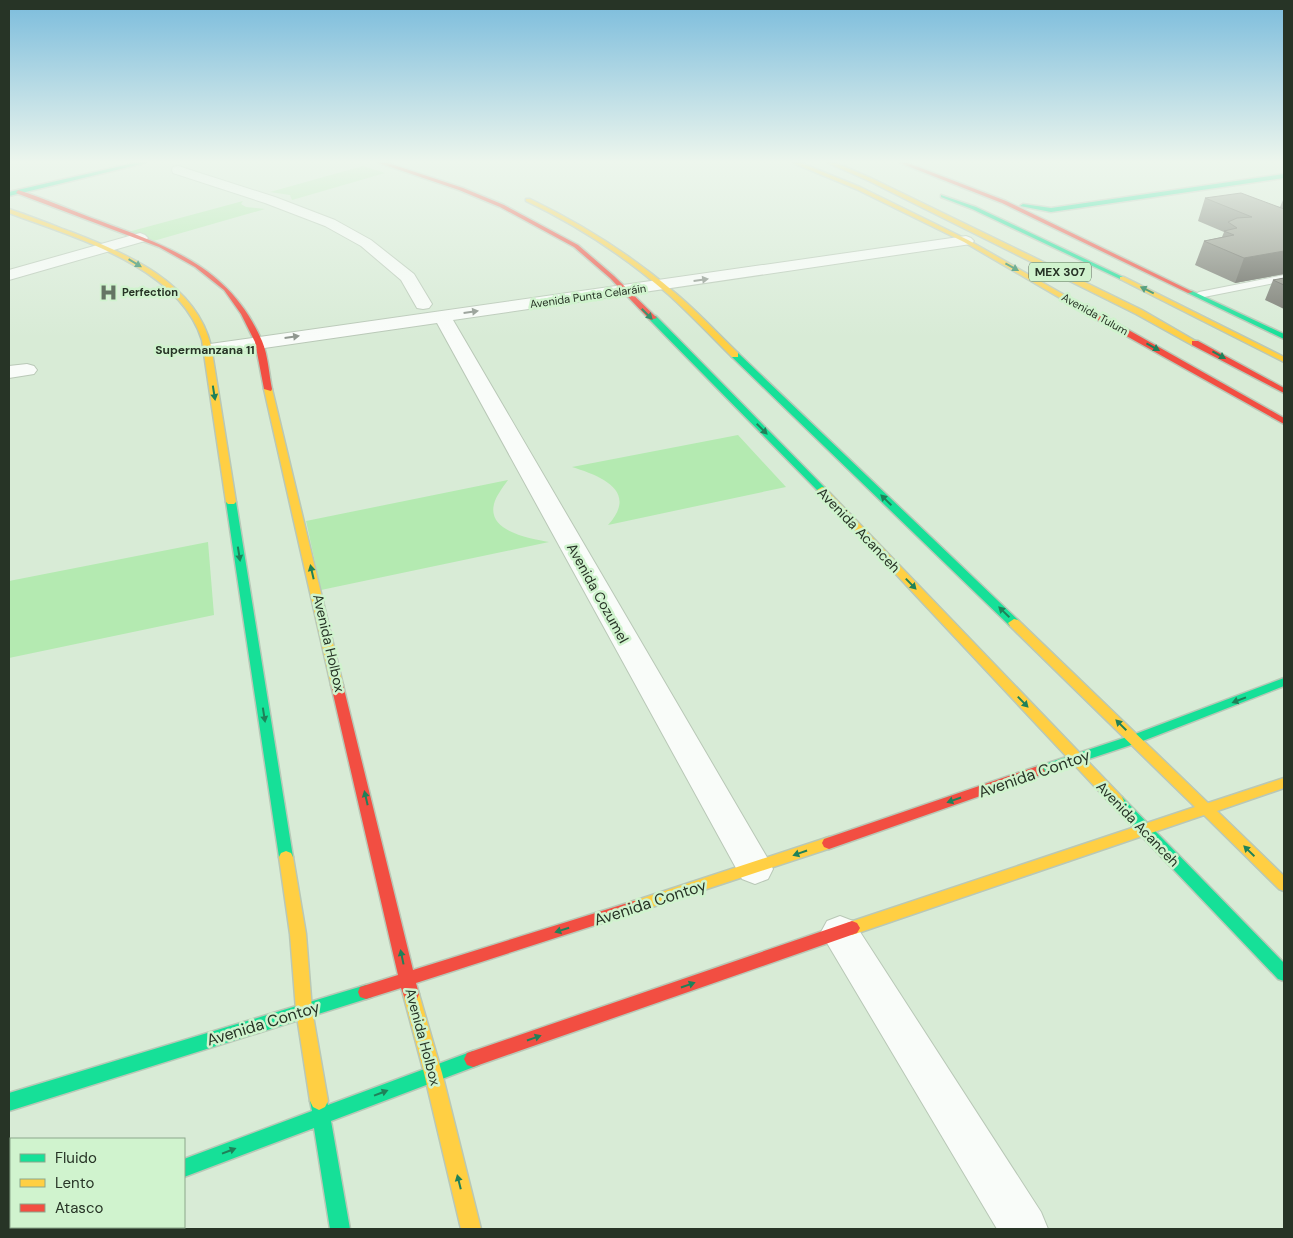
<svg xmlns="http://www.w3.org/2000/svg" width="1293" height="1238" font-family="'DM Sans',sans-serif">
	<rect width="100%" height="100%" fill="#d8ebd6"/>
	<path fill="#b4eab1" d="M363,166L385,173L292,200L290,195L270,192Z
		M243,201L241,204L246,207L265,209L150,242L128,232Z
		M738,435L786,487L608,525C639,491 601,476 572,467Z
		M508,480C503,487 496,496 494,504C487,532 530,538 549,542L321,590L306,521Z
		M208,542L214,615L9,658V581Z"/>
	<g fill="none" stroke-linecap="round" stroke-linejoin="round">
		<defs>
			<path id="lane" d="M1284,275V281L1199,298L1194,295L1199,292Z"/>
			<path id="street" d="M178,166L275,197L335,220L371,240L414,274L432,304L429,308L423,309L417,308L401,280L361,246L325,226L265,203L173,173L172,170L173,167Z
				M140,233L145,235L148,238L145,241L9,280V270Z
				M966,236L971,238L974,241L971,244L453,320L768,859L773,869L768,879L755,884L742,879L437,323L210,356L203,354L201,350L203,346L210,344Z
				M27,364L34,366L37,370L34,374L9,378V366Z
				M840,916L853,921L1041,1212L1048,1229H997L827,943L821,932L827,921Z"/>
			<path id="fast" d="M134,163H145L9,196V192Z
				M1284,174V178L1051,212L1020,206L1023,204L1051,208Z
				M941,195L976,207L1125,278L1120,279L972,209L941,197Z
				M1188,291H1192L1284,334V339L1188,293Z
				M650,316H656L825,488V492H819L650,320Z
				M732,353H738L1018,620L1020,623L1018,626H1010L732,357Z
				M231,499L236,502L293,857L291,861L286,863L281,861L279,857L226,502Z
				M1284,678V686L1140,742L1038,776L1033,774L1031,771L1033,768L1130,736Z
				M1117,796L1122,797L1284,963V981L1278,979L1112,805L1110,801L1112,797Z
				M366,985L372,987L374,992L372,997L366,999L9,1111V1093Z
				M473,1051L479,1053L482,1059L479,1065L331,1121L350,1229H330L314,1128L184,1177V1159L312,1111L310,1101L313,1095L319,1092L325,1095L328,1105Z"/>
			<path id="slow" d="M793,163H801L860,187L968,240L1103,317L1096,319L964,242L856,189Z
				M828,163H836L873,179L1142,310L1199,343L1192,345L1136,314L869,181Z
				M526,199H530C582,224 631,255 674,292C697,311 717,333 738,353V357H732C711,336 691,315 669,295C626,257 578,226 526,201Z
				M9,209C30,216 50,224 71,232C126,253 196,283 211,346L236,502L234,504H228L226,502L202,340C179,266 73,237 9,213Z
				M1120,277H1124L1284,357V362L1120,279Z
				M265,387L272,389L343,685L341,688H333L331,685L264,389Z
				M822,487L825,488L1122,797L1124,801L1122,805L1117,806L1112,805L819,492L817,490Z
				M1014,619L1018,620L1208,803L1284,778V788L1217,811L1284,876V891L1279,889L1204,815L852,935L847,933L844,928L847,923L1195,807L1010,626L1008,623Z
				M829,837L834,839L836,843L834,847L634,913L629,911L626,907L629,903L634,901Z
				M286,851L291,853L293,857L306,934L312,1010L328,1101L325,1107L319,1110L313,1107L310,1101L296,1010L290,934L279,857L281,853Z
				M411,987L417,989L419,994L442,1073L481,1229H461L424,1073L403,994L405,989Z
				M12,1227H37L36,1229H11Z"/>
			<path id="jam" d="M379,163H388L463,188L504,205L578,245L614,276L657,318L650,320L610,278L574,247L500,207L459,190Z
				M900,163H908L1006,201L1193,292L1188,293L1002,203Z
				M18,190C46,199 73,211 100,221C169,247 230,267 262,341C268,355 269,374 272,389L271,391L264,389L255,342L241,314L224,290L195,267L159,247L16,193Z
				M1096,315H1102L1284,418V424L1096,319Z
				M1192,341H1198L1284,388V393L1192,345Z
				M337,681L341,682L343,685L413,970L634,901L639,903L642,907L639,911L416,983L419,994L417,999L411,1001L405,999L401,988L366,999L360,997L358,992L360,987L398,975L331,685L333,682Z
				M1038,766L1043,768L1045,771L1043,774L829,849L824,847L822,843L824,839Z
				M852,921L857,923L860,928L857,933L473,1067L467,1065L464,1059L467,1053L473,1051Z"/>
		</defs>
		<use href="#lane" stroke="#b9c8b7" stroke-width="2"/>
		<use href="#street" stroke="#b9c8b7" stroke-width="2"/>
		<use href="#fast" stroke="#b9c8b7" stroke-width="3"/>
		<use href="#slow" stroke="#b9c8b7" stroke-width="3"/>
		<use href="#jam" stroke="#b9c8b7" stroke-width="3"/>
		<use href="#lane" fill="#f9fcf9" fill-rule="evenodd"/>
		<use href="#street" fill="#f9fcf9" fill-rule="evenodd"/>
		<use href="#fast" fill="#16e098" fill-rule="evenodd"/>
		<use href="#slow" fill="#ffcf43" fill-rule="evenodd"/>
		<use href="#jam" fill="#f24e42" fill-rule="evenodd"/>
	</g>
	<path fill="#797a72" d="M1205,198L1280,207L1283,200L1284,199V274L1235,283L1195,265L1204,241L1222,237L1224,232L1198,221Z
		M1284,278V309L1265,300L1273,280Z"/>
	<path fill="#63635c" d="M1284,251V274L1235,283L1244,258Z"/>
	<path fill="#8d8e84" stroke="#63635c" d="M1241,193L1284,209V251L1244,258L1204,241L1234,235L1224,231L1237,228L1228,222L1237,218L1252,217L1205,198Z
		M1284,278V285L1273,280Z"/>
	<defs><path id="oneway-solid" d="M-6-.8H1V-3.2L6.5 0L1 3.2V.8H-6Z" transform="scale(1.25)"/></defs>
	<g fill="#1f8159">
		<use href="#oneway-solid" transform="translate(135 263) rotate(31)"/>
		<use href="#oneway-solid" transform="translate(1012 267) rotate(29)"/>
		<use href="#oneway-solid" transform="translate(1147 290) rotate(-154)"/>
		<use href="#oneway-solid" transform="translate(647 314) rotate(45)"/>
		<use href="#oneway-solid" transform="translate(1153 347) rotate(29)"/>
		<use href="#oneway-solid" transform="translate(1219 355) rotate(29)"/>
		<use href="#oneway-solid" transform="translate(214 393) rotate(81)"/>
		<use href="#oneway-solid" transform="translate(762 429) rotate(45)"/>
		<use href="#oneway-solid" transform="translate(886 500) rotate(-136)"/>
		<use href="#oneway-solid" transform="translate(239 554) rotate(81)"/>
		<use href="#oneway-solid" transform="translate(312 572) rotate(-103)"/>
		<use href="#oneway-solid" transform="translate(911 584) rotate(46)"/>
		<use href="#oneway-solid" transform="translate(1004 612) rotate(-136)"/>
		<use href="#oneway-solid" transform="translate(1239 700) rotate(159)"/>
		<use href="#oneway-solid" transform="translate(1023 702) rotate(46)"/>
		<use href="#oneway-solid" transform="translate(264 715) rotate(81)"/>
		<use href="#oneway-solid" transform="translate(1121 725) rotate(-135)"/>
		<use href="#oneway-solid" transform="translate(366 798) rotate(-103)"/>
		<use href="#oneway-solid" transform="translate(954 800) rotate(161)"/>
		<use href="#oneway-solid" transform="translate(1249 851) rotate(-136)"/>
		<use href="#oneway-solid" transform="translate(800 853) rotate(161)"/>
		<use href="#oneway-solid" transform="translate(562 930) rotate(162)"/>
		<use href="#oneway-solid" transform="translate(402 957) rotate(-102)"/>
		<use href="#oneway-solid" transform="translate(688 985) rotate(-19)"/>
		<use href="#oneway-solid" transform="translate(534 1038) rotate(-19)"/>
		<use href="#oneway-solid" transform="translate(381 1093) rotate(-21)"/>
		<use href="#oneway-solid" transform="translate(229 1151) rotate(-21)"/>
		<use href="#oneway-solid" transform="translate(459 1182) rotate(-104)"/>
	</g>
	<g fill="#909890">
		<use href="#oneway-solid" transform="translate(701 280) rotate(-8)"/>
		<use href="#oneway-solid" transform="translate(471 312) rotate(-8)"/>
		<use href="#oneway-solid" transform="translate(292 337) rotate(-8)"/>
	</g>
	<linearGradient id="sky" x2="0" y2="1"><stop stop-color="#7bbcdc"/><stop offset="0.48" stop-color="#edf6ed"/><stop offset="1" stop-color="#edf6ed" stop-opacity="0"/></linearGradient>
	<rect width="1293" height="337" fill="url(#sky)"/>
	<defs>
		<symbol id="hospital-bare" viewBox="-9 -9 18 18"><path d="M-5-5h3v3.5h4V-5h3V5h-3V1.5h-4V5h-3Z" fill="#657464" stroke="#d0f3ce" stroke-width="2.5" paint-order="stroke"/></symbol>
	</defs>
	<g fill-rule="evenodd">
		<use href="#hospital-bare" x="96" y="280" width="25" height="25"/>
	</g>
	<g text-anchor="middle" stroke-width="5" stroke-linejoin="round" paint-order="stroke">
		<g font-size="11" font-weight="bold" fill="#273426" stroke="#d0f3ce" text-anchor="start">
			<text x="122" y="296">Perfection</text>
		</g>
		<g font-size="11" fill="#273426" stroke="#d0f3ce">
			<text transform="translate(588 296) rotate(-8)" y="4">Avenida Punta Celaráin</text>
			<text transform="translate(1095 314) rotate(29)" y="4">Avenida Tulum</text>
		</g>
		<rect fill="#d0f3ce" stroke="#5a6d58" stroke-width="1" x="1029" y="262.5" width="62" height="19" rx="4"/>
		<g font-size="12" font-weight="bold" fill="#273426">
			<text x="1060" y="276">MEX 307</text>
		</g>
		<g font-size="12" font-weight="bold" fill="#273426" stroke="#d0f3ce">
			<text x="205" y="354">Supermanzana 11</text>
		</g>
		<g font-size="14" fill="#273426" stroke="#d0f3ce">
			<text transform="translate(859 530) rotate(46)" y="5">Avenida Acanceh</text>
			<text transform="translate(598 593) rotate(61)" y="5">Avenida Cozumel</text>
			<text transform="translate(329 643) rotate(77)" y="5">Avenida Holbox</text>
			<text transform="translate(1138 824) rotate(46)" y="5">Avenida Acanceh</text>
			<text transform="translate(423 1037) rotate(75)" y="5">Avenida Holbox</text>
		</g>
		<g font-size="16" fill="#273426" stroke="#d0f3ce">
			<text transform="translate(1034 773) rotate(-19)" y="6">Avenida Contoy</text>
			<text transform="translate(650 902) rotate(-18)" y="6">Avenida Contoy</text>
			<text transform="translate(263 1023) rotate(-17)" y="6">Avenida Contoy</text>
		</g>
	</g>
	<rect width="1293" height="1238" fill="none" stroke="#273426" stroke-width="20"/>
	<rect x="10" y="1138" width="175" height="90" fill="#d0f3ce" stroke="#8ca78b"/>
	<rect x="20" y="1154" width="25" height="8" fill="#16e098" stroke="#8ca78b"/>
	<text x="55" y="1163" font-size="15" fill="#273426">Fluido</text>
	<rect x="20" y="1179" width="25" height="8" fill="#ffcf43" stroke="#8ca78b"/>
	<text x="55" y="1188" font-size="15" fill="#273426">Lento</text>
	<rect x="20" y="1204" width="25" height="8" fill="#f24e42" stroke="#8ca78b"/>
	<text x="55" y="1213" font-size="15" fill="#273426">Atasco</text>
</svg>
